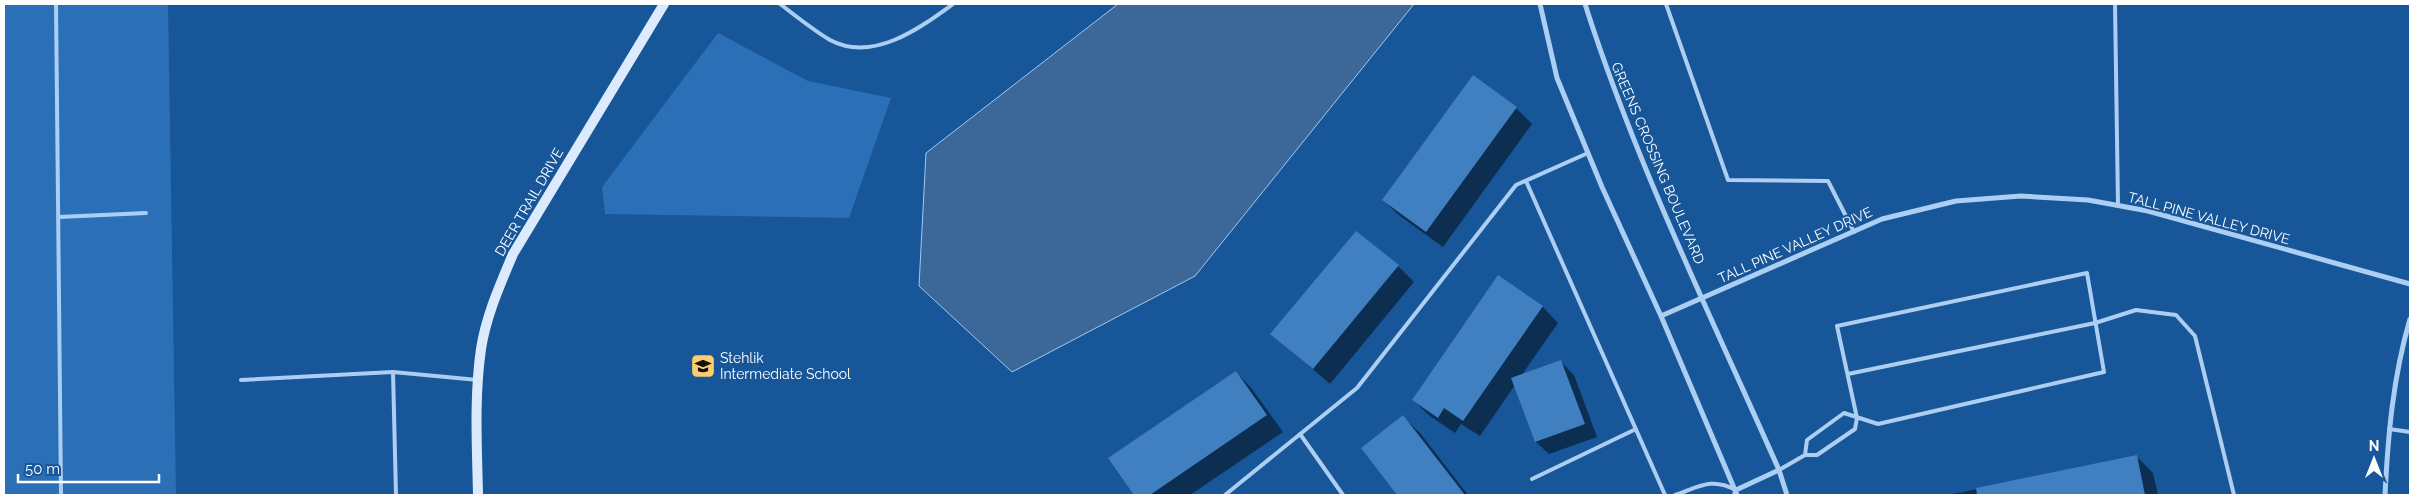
<svg xmlns="http://www.w3.org/2000/svg" width="2414" height="499" font-family="Raleway,sans-serif">
	<rect width="100%" height="100%" fill="#175699"/>
	<path fill="#2b70b7" d="M4,4H168L176,495H4Z
		M718,33L808,81L891,98L849,218L605,214L602,187Z"/>
	<path fill="#3b6898" stroke="#9fcaf4" d="M1118,4H1414L1195,276L1012,372L919,286L926,153Z"/>
	<path fill="#0007" d="M1516,108L1532,124L1443,247L1400,216L1383,200Z
		M1398,266L1414,282L1330,384L1272,334Z
		M1542,306L1558,323L1521,376L1561,362L1574,375L1597,437L1549,454L1536,442L1515,385L1480,436L1461,424L1455,433L1430,416L1413,400Z
		M1236,372L1252,389L1283,432L1190,495H1136L1110,458Z
		M1403,417L1420,433L1468,495H1399L1363,448Z
		M2137,457L2153,473L2158,495H1948Z"/>
	<path fill="#407fc0" d="M1473,75L1517,107L1426,232L1382,200Z
		M1356,231L1399,265L1313,369L1270,334Z
		M1498,275L1543,306L1463,421L1444,408L1438,418L1412,400Z
		M1561,360L1585,424L1535,442L1511,378Z
		M1236,371L1267,415L1150,495H1134L1108,458Z
		M1403,415L1465,495H1397L1361,448Z
		M2137,455L2145,495H1977L1976,488Z"/>
	<g fill="none" stroke-linecap="round" stroke-linejoin="round">
		<path stroke="#accef2" stroke-width="4" d="M56,4L61,495
			M780,4C796,16 813,30 830,40C873,63 920,28 953,4
			M1666,4L1728,180L1828,181L1854,232
			M2115,4L2118,206
			M1526,181L1665,495
			M59,217L146,213
			M393,372L396,495
			M1848,374L2095,323L2136,310L2176,315L2195,336L2234,495
			M241,380L393,372L478,380
			M2389,429L2410,432
			M1300,434L1343,495
			M1779,470L1805,455H1817L1855,429L1857,418L1837,326L2087,273L2104,372L1878,424L1844,413L1807,440L1805,455
			M1532,479L1636,429
			M1225,495L1357,388L1516,185L1588,153
			M1675,495C1699,487 1711,477 1736,490L1734,495"/>
		<path stroke="#accef2" stroke-width="5" d="M1540,4L1557,78L1602,187L1661,316L1737,495
			M1585,4C1636,164 1711,316 1779,470L1787,495
			M1661,316L1882,219L1956,201L2021,196L2088,200L2148,211L2410,284
			M1736,490L1779,470
			M2385,495C2388,435 2393,377 2410,319"/>
		<path stroke="#dbeafc" stroke-width="10" d="M478,495C477,446 474,398 481,349C486,316 500,285 513,254L664,4"/>
	</g>
	<defs>
		<symbol id="school-square" viewBox="-11 -11 22 22"><rect x="-9" y="-9" width="18" height="18" rx="4" fill="#ffce6c" stroke="#175699"/><path d="M0-5L7-2L0 1L-7-2ZM-4 1L0 2.5L4 1V4Q0 6-4 4Z" fill="#111"/></symbol>
	</defs>
	<g fill-rule="evenodd">
		<use href="#school-square" x="689" y="352" width="28" height="28"/>
	</g>
	<g text-anchor="middle" stroke-width="4" stroke-linejoin="round" paint-order="stroke">
		<g font-size="14" fill="#fff" stroke="#175699">
			<text transform="translate(1658 163) rotate(67)" y="5">GREENS CROSSING BOULEVARD</text>
			<text transform="translate(529 202) rotate(-60)" y="5">DEER TRAIL DRIVE</text>
			<text transform="translate(2209 218) rotate(15)" y="5">TALL PINE VALLEY DRIVE</text>
			<text transform="translate(1795 245) rotate(-24)" y="5">TALL PINE VALLEY DRIVE</text>
		</g>
		<g font-size="14" fill="#fff" stroke="#175699" text-anchor="start">
			<text x="720" y="363">Stehlik<tspan x="720" dy="16">Intermediate School</tspan></text>
		</g>
	</g>
	<rect width="2414" height="499" fill="none" stroke="#ffffff" stroke-width="10"/>
	<g transform="translate(2374 459)" stroke="#175699" stroke-width="4" paint-order="stroke">
	<path d="M0-4L9 19L0 12L-9 19Z" fill="#ffffff"/>
	<text y="-8" font-size="14" font-weight="bold" text-anchor="middle" fill="#ffffff">N</text>
	</g>
	<path d="M18 474v8h141v-8" fill="none" stroke="#ffffff" stroke-width="2.5"/>
	<text x="25" y="474" font-size="15" fill="#ffffff" stroke="#175699" stroke-width="4" paint-order="stroke">50 m</text>
</svg>
